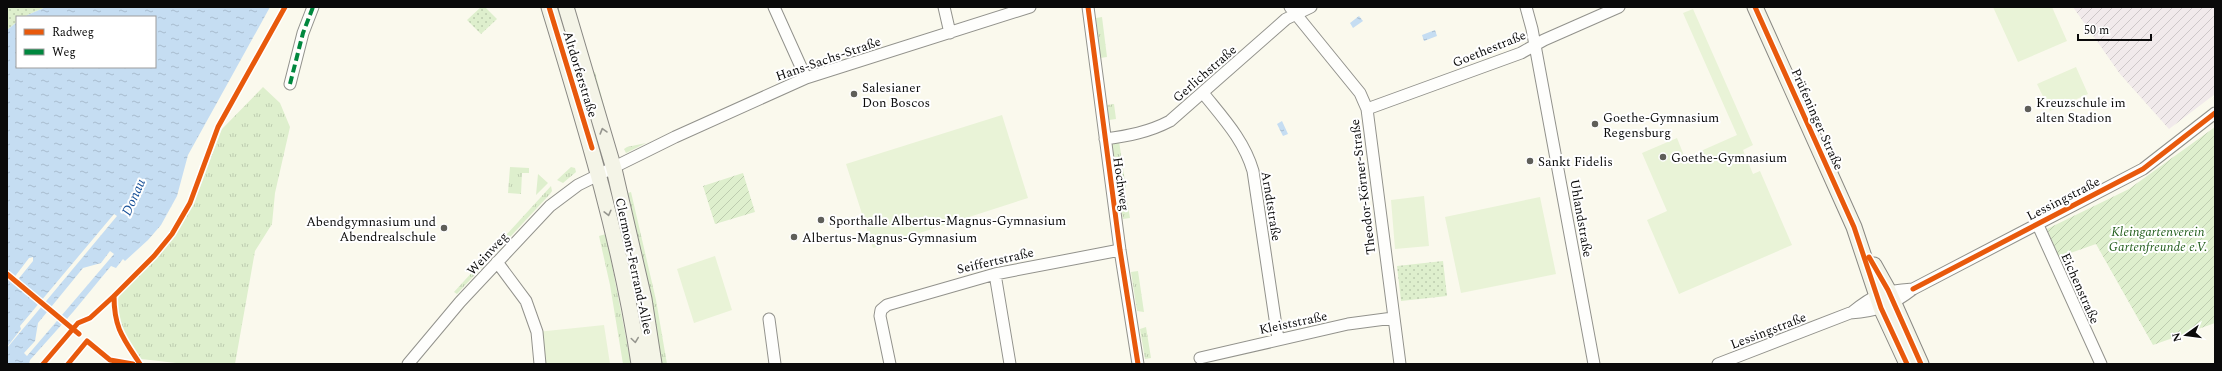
<svg xmlns="http://www.w3.org/2000/svg" width="2222" height="371" font-family="Spectral,serif">
	<defs>
		<pattern id="industrial-furrows" width="10" height="10" patternUnits="userSpaceOnUse"><rect width="10" height="10" fill="#f1eaeb"/><path d="M-1 1l2-2M0 10L10 0M9 11l2-2" fill="none" stroke="#cdc7c8"/></pattern>
		<pattern id="grass-tufts" width="24" height="20" patternUnits="userSpaceOnUse"><rect width="24" height="20" fill="#deefcd"/><path d="M3 7l-1-3M5 7V3M7 7l1-3M15 17l-1-3M17 17v-4M19 17l1-3" fill="none" stroke="#bdccaf"/></pattern>
		<pattern id="park-dots" width="8" height="8" patternUnits="userSpaceOnUse"><rect width="8" height="8" fill="#deefcd"/><path d="M2 2h.1M6 6h.1" fill="none" stroke="#bdccaf" stroke-width="1.8" stroke-linecap="round"/></pattern>
		<pattern id="garden-furrows" width="10" height="10" patternUnits="userSpaceOnUse"><rect width="10" height="10" fill="#deefcd"/><path d="M-1 1l2-2M0 10L10 0M9 11l2-2" fill="none" stroke="#bdccaf"/></pattern>
		<pattern id="water-ripples" width="26" height="14" patternUnits="userSpaceOnUse"><rect width="26" height="14" fill="#c5ddf2"/><path d="M2 4q2-2 4 0t4 0M15 11q2-2 4 0t4 0" fill="none" stroke="#a8bcce"/></pattern>
	</defs>
	<rect width="100%" height="100%" fill="#faf9ed"/>
	<path fill="url(#industrial-furrows)" d="M2073,7H2215V94L2169,129L2120,74Z"/>
	<path fill="url(#grass-tufts)" d="M554,7H559L599,144L598,145Z
		M1102,17L1107,57L1100,58L1096,18Z
		M595,72L607,117L602,118L590,74Z
		M263,87L280,103L290,127L275,193L272,224L255,251L235,364H185L141,359C128,340 111,321 119,296L175,236L191,207L222,129Z
		M1114,104L1116,119L1109,120L1107,105Z
		M1119,141L1126,188H1118L1112,145Z
		M646,143L626,153L624,149L627,147Z
		M510,167L529,168V173H522L521,194L508,193Z
		M571,167L575,168L576,172L563,183L557,180Z
		M538,174L548,183L536,195Z
		M551,186L552,191L550,194L457,294L454,292Z
		M631,192L656,300L667,364H658L638,238L628,193Z
		M1127,200L1130,218L1123,219L1120,203Z
		M606,234L631,364H623L610,285L599,236Z
		M1138,271L1144,312L1137,311L1131,272Z
		M1146,327L1151,358L1145,359L1140,329Z"/>
	<path fill="url(#park-dots)" d="M7,7H46L23,17H17V22L7,30Z
		M481,7H485L497,19L481,34L467,20Z
		M1443,261L1447,296L1401,301L1397,266Z"/>
	<path fill="url(#garden-furrows)" d="M2215,127V323L2153,345L2096,244L2059,257L2047,229L2129,189Z
		M743,173L755,212L715,224L703,186Z"/>
	<path fill="#e9f3d7" d="M1993,7H2052L2067,41L2018,62Z
		M1693,9L1753,145L1743,150L1753,174L1760,171L1792,245L1679,294L1647,220L1667,211L1642,153L1677,138L1685,158L1737,135L1683,13Z
		M2076,67L2088,94L2050,111L2037,84Z
		M1002,115L1028,198L873,248L846,164Z
		M1424,196L1429,246L1395,249L1391,200Z
		M1540,197L1556,274L1461,293L1445,217Z
		M715,256L732,310L694,323L677,269Z
		M604,325L610,364H540L537,332Z"/>
	<path fill="url(#water-ripples)" fill-rule="evenodd" d="M46,7H270L188,155L177,196L161,225L148,240L125,261L123,259L116,268L111,266L73,312L30,360L29,364H7V348L117,216L114,214L20,326L21,329L7,347V30L17,22V67H155V17H23ZM110,251L114,254L27,356L24,353L35,341L38,323L83,268L101,263ZM33,257V261L16,282L13,279L29,258Z
		M1359,16L1363,21L1353,28L1350,23Z
		M1435,30L1437,36L1424,41L1422,35Z
		M1282,121L1288,134L1283,136L1277,124Z"/>
	<g fill="none" stroke-linecap="round" stroke-linejoin="round">
		<defs>
			<path id="street" d="M774,7L806,78
				M944,7L950,33
				M1088,7L1120,250L1138,364
				M1290,7L1360,93L1367,109L1400,364
				M1526,7L1532,29L1594,364
				M290,84L303,33L313,7
				M1203,93C1223,118 1244,140 1253,171L1278,339
				M1367,109L1521,53L1544,40L1619,7
				M1105,139C1128,136 1149,132 1170,121L1286,19L1311,7
				M2037,223L2101,364
				M497,262L526,301L537,332L540,364
				M995,274L1010,364
				M1851,313C1875,294 1882,291 1913,289
				M769,319L775,364
				M1200,358L1348,324L1393,318
				M408,364L460,302L550,206L578,185L675,137L806,78L1030,7
				M890,364L880,316L881,310L887,305L995,274L1120,250
				M1718,364L1850,313C1878,311 1891,306 1913,289L2143,169L2215,113"/>
			<path id="secondary" d="M549,7C585,125 621,242 639,364
				M566,7L614,169L644,299L654,364
				M1755,7L1854,227L1881,308L1907,364
				M1874,265L1888,290L1921,364"/>
		</defs>
		<use href="#street" stroke="#92928c" stroke-width="13"/>
		<use href="#secondary" stroke="#898883" stroke-width="17"/>
		<use href="#street" stroke="#fefefc" stroke-width="11"/>
		<use href="#secondary" stroke="#f4f4e7" stroke-width="15"/>
		<path stroke="#00873e" stroke-width="4" stroke-dasharray="8 4" stroke-linecap="butt" d="M290,84L303,33L313,7"/>
		<defs>
			<path id="cycleway" d="M549,7L592,148
				M1088,7L1120,250L1138,364
				M1755,7L1854,227L1881,308L1907,364
				M1869,257L1888,290L1921,364
				M7,274L79,334
				M1913,289L2143,169L2215,113
				M114,296C114,328 123,338 140,364
				M43,364L78,323L90,318L114,296L154,256L172,234L190,203L218,127L285,7
				M68,364L87,341L110,360L133,364"/>
		</defs>
		<use href="#cycleway" stroke="#fff" stroke-width="8"/>
		<use href="#cycleway" stroke="#e8590c" stroke-width="5"/>
	</g>
	<defs><path id="oneway-chevron" d="M-2-3.5L2.5 0L-2 3.5" fill="none" stroke-width="1.6" stroke-linecap="round" stroke-linejoin="round"/></defs>
	<g stroke="#96968f">
		<use href="#oneway-chevron" transform="translate(603 131) rotate(-106)"/>
		<use href="#oneway-chevron" transform="translate(608 213) rotate(76)"/>
		<use href="#oneway-chevron" transform="translate(635 340) rotate(82)"/>
	</g>
	<g fill="#5e5e59" stroke="#fff" stroke-width="1.5">
		<circle cx="854" cy="94" r="4"/>
		<circle cx="2028" cy="109" r="4"/>
		<circle cx="1595" cy="124" r="4"/>
		<circle cx="1663" cy="157" r="4"/>
		<circle cx="1530" cy="161" r="4"/>
		<circle cx="821" cy="220" r="4"/>
		<circle cx="444" cy="228" r="4"/>
		<circle cx="794" cy="237" r="4"/>
	</g>
	<g text-anchor="middle" stroke-width="4" stroke-linejoin="round" paint-order="stroke">
		<g font-size="13" fill="#0a0a0a" stroke="#fff">
			<text transform="translate(1489 48) rotate(-22)" y="5">Goethestraße</text>
			<text transform="translate(828 58) rotate(-19)" y="5">Hans-Sachs-Straße</text>
			<text transform="translate(1204 73) rotate(-41)" y="5">Gerlichstraße</text>
			<text transform="translate(581 74) rotate(73)" y="5">Altdorferstraße</text>
			<text transform="translate(1818 119) rotate(66)" y="5">Prüfeninger Straße</text>
			<text transform="translate(1122 184) rotate(82)" y="5">Hochweg</text>
			<text transform="translate(1362 187) rotate(-97)" y="5">Theodor-Körner-Straße</text>
			<text transform="translate(2063 198) rotate(-27)" y="5">Lessingstraße</text>
			<text transform="translate(1272 206) rotate(81)" y="5">Arndtstraße</text>
			<text transform="translate(1582 218) rotate(80)" y="5">Uhlandstraße</text>
			<text transform="translate(487 253) rotate(-47)" y="5">Weinweg</text>
			<text transform="translate(995 260) rotate(-13)" y="5">Seiffertstraße</text>
			<text transform="translate(635 266) rotate(78)" y="5">Clermont-Ferrand-Allee</text>
			<text transform="translate(2081 288) rotate(66)" y="5">Eichenstraße</text>
			<text transform="translate(1293 322) rotate(-12)" y="5">Kleiststraße</text>
			<text transform="translate(1768 330) rotate(-21)" y="5">Lessingstraße</text>
		</g>
		<g font-size="13" fill="#0a0a0a" stroke="#fff" text-anchor="start">
			<text x="862" y="92">Salesianer<tspan x="862" dy="15">Don Boscos</tspan></text>
			<text x="2036" y="107">Kreuzschule im<tspan x="2036" dy="15">alten Stadion</tspan></text>
			<text x="1603" y="122">Goethe-Gymnasium<tspan x="1603" dy="15">Regensburg</tspan></text>
			<text x="1671" y="162">Goethe-Gymnasium</text>
			<text x="1538" y="166">Sankt Fidelis</text>
			<text x="829" y="225">Sporthalle Albertus-Magnus-Gymnasium</text>
			<text x="436" y="226" text-anchor="end">Abendgymnasium und<tspan x="436" dy="15">Abendrealschule</tspan></text>
			<text x="802" y="242">Albertus-Magnus-Gymnasium</text>
		</g>
		<g font-size="13" font-style="italic" fill="#235f1d" stroke="#fff">
			<text x="2158" y="236">Kleingartenverein<tspan x="2158" dy="15">Gartenfreunde e.V.</tspan></text>
		</g>
		<g font-size="14" font-style="italic" fill="#175098" stroke="#fff">
			<text transform="translate(133 197) rotate(-66)" y="5">Donau</text>
		</g>
	</g>
	<rect width="2222" height="371" fill="none" stroke="#0a0a0a" stroke-width="16"/>
	<rect x="16" y="16" width="140" height="52" fill="#ffffff" stroke="#9d9d9d"/>
	<rect x="24" y="29" width="20" height="6" fill="#e8590c" stroke="#9d9d9d"/>
	<text x="52" y="36" font-size="12" fill="#0a0a0a">Radweg</text>
	<rect x="24" y="49" width="20" height="6" fill="#00873e" stroke="#9d9d9d"/>
	<text x="52" y="56" font-size="12" fill="#0a0a0a">Weg</text>
	<g transform="translate(2186 335) rotate(256)" stroke="#ffffff" stroke-width="3" paint-order="stroke">
	<path d="M0-3L7 15L0 10L-7 15Z" fill="#0a0a0a"/>
	<text y="-6" font-size="11" font-weight="bold" text-anchor="middle" fill="#0a0a0a">N</text>
	</g>
	<path d="M2078 34v6h73v-6" fill="none" stroke="#0a0a0a" stroke-width="2"/>
	<text x="2084" y="34" font-size="12" fill="#0a0a0a" stroke="#ffffff" stroke-width="3" paint-order="stroke">50 m</text>
</svg>
